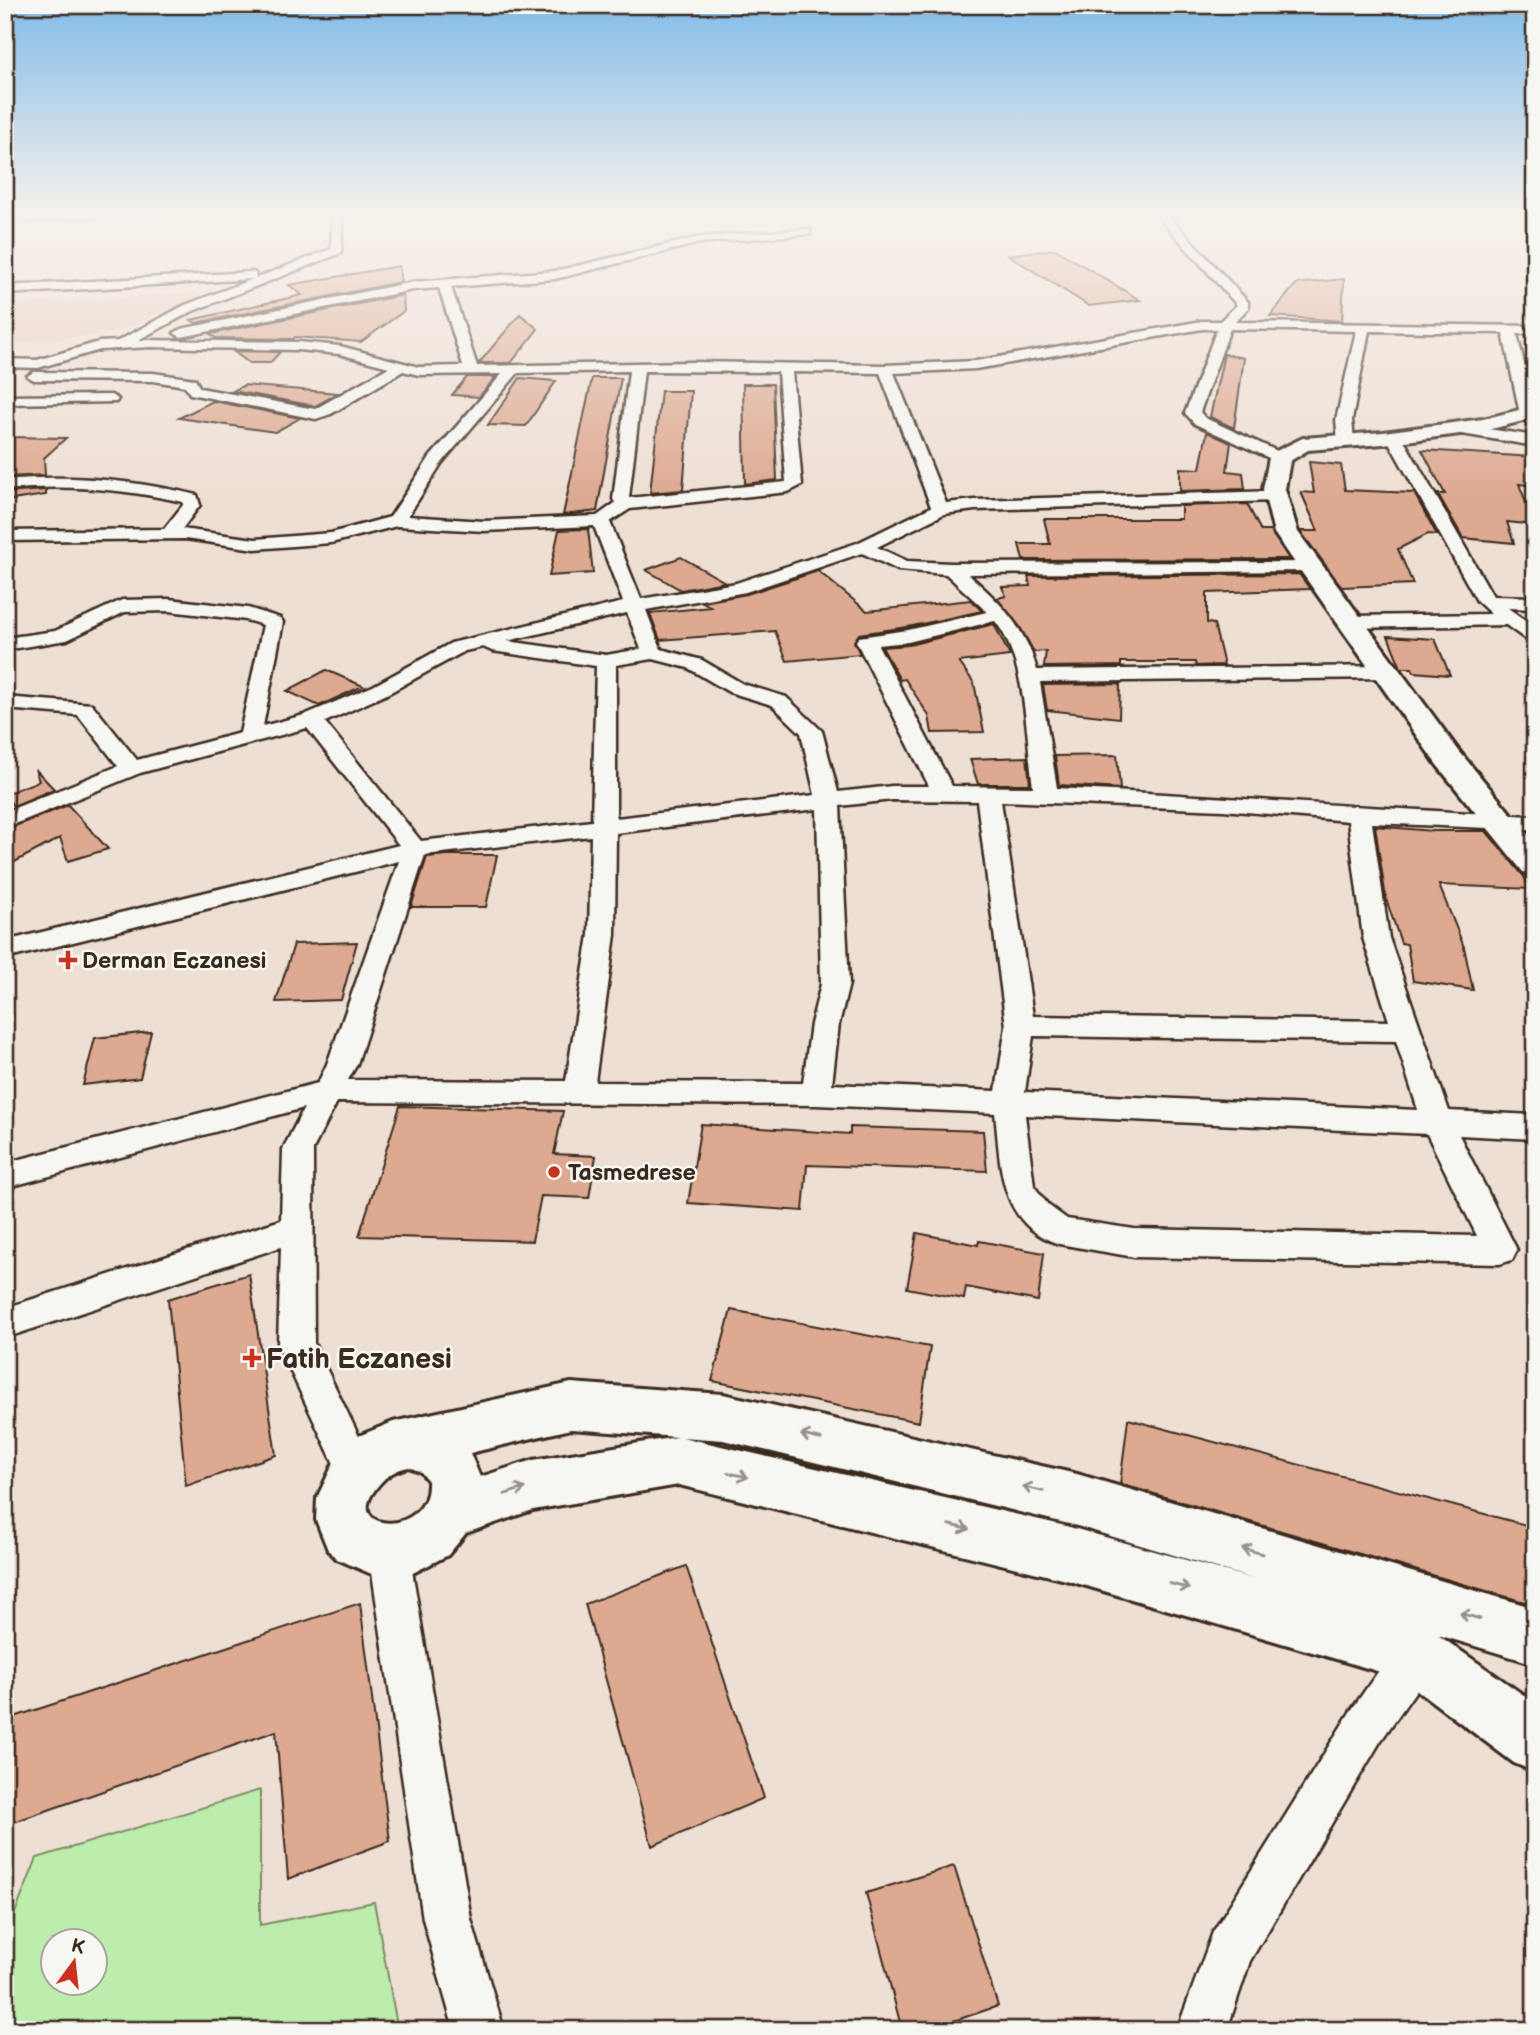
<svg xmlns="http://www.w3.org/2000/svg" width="1540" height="2035" font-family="'Balsamiq Sans',sans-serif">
	<rect width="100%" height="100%" fill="#eedfd5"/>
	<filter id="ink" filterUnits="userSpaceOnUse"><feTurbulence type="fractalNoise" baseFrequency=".0143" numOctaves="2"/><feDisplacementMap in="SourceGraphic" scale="14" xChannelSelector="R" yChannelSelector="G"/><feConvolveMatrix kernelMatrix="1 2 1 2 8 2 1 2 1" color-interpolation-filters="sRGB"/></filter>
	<g filter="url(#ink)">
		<path fill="#e9cfc1" d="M198,293L200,296L117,332L5,345V305Z"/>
		<path fill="#bcedac" stroke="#7c8c65" stroke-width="2" fill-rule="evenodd" d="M260,1790V1925L374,1902L398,2030H5V1938L37,1858ZM52,1940H94V1982H52Z"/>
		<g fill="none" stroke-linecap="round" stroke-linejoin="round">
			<path stroke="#6b8899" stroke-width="4.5" d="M5,224L175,212"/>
		</g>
		<path fill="#dda991" stroke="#3b2a1e" stroke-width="2" d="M1055,249L1140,300L1089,306L1008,255Z
			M399,266L401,282L196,323L191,320L302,295L289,285Z
			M1344,279L1342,321L1270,316L1296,284Z
			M403,295L404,311L361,342L295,337L293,339L216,338L210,334Z
			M520,314L538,329L511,363H479Z
			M233,351L280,352L270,363H249Z
			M1224,354L1244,358L1234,428L1210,417Z
			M467,377H496L479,397L452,395Z
			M520,378L556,381L526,426L488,425Z
			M592,378H621L597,511L563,515Z
			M743,384H773L777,480L745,484Z
			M244,385L266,387L338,393L315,406L233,391Z
			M661,391H691L683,490L650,493Z
			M213,401L300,418L275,432L179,418Z
			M1207,432L1231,443L1227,471L1243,473L1245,489L1180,491V468L1200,469Z
			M5,437L66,438L44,458L45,475L5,477Z
			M1422,450L1535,457V486L1519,484L1535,525L1507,522L1514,543L1463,538L1438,494H1445Z
			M1309,462L1341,465L1345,490L1414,493L1437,535L1428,534L1398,549L1413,584L1342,587L1300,531H1318L1301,492L1314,493Z
			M46,490V495L5,501V493Z
			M1247,504L1261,531H1271L1289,559L1023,560L1019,544H1050L1044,519H1181V506Z
			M588,529L593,573L549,576L559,530Z
			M681,557L725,582L681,590L646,570Z
			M818,571L867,611L971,600L982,611L908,627L859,634L854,642L860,654L787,661L775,631L660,640L651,616L650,613L711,607L703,602L747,594Z
			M1299,574L1310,589L1207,593V623L1214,624L1224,665L1196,666L1195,662H1121V666L1044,667L1046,651L1034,652L1020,627L997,598L1006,596L1002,587L1030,586L1028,576Z
			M994,624L1010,656L959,662L974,683L984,732L932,733L929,716L905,679L900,680L882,647L909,645Z
			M1388,636L1435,639L1450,675L1414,672L1412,668H1401Z
			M326,670L363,686L319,706L287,691Z
			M1120,684L1119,718L1047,710L1043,685Z
			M1117,755L1120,789L1059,785L1055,756Z
			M1027,757L1030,784H978L970,759Z
			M35,769L54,789L13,806L5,794L39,781Z
			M68,805L108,849L68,861L60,838L5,867V830Z
			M1375,826L1433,831H1486L1523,875L1531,889L1439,885L1464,947L1473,990L1413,981L1407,944L1401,943L1386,899Z
			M447,855H497L486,907H411L427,857Z
			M357,942L341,1000L276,1002L294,944Z
			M151,1032L140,1078L83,1085L95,1038Z
			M400,1106L563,1111L554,1154L596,1156L589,1198L541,1196L532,1241L359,1236Z
			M701,1124L850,1134V1127L983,1131L987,1171L807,1165L803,1211L688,1203Z
			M917,1233L978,1245L979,1241L1044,1253L1038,1301L966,1287L964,1299L907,1288Z
			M249,1274L276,1455L186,1486L168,1299Z
			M731,1310L930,1347L919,1422L712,1381Z
			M1128,1419L1530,1526L1535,1605L1120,1484Z
			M686,1566L764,1798L652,1846L585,1604Z
			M360,1603L390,1841L288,1879L276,1731L5,1825V1720Z
			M954,1866L998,2006L927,2030H902L866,1893Z"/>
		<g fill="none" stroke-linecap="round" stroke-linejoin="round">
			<defs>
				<path id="street" d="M333,212H343L341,253L193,311L138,340L298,342L340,346L419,367L463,366L439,288L413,290L181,337L174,333L181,329L413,282L555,271L700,237L806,229L810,230V234L700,243L555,279L451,287L477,366L691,362L885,365L976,361L1202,321H1220L1237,305L1154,212H1165L1248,302V308L1235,322L1535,326V334H1517L1535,411L1533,417L1528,419L1520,414L1503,333L1369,331L1352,420L1354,441L1346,446L1338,441L1336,420L1356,331L1230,329L1200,412L1205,418L1286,455L1288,458L1286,461L1280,463L1195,424L1185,413L1217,329H1202L976,369L894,373L946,503L975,500L1276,491L1284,496L1276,501L975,510L944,514L877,547L907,561L951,563L1315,562L1318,566L1309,571L968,574C1000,602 1025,627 1037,670L1387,666L1394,668L1397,672L1394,676L1387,678L1040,682L1057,788C1216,796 1375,809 1535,816V830L1372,823L1389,938L1449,1111L1535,1115V1139L1459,1135L1517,1250L1512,1260L1500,1264L1134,1257L1059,1244C998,1224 1001,1166 995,1113L816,1105L337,1102L313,1149L314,1343L375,1470L369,1483L356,1488L343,1483L278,1344L281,1247L5,1338V1308L281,1220L283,1149L304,1108L5,1188V1163L318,1083L327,1064L399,861L5,959V941L399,845L307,728L140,773L5,828V812L118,766L78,715L5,709V697L92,704L137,760L240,733L263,625L246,620L169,611L125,612L67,640L5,650V638L55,631L122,600L169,599L248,608L280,618L283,622L263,726L304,715L373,686L451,643L623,602L594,526L484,531L397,526L331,543L255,549L185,539L5,541V531L164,529L183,505V502C124,489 65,484 5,490V480C70,474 134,480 197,495L200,505L182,529L255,539L331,533L390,517L430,457L502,374L419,375L403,371L331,414L316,419L190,394L185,386L153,381L34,380L27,376L34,372L153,373L195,379L200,388L315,409L389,367L339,354L298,350L150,347L100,350L38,368L5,367V359L37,360L99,342L118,341L185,305L253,279L5,294V286L251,272L255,273L256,278L331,249ZM629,371L613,499L615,503L597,516L484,521L408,516L441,464L518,373ZM644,371L778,372L786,482L629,498ZM792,372L880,373L931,507L857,543L736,583L641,599L610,522L630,509L788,492L802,485ZM862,553L898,570L946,574L987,612L908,630L859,637L856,641L929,786H892L838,792L822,731L786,697L743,684L702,660L661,649L646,610L746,592ZM627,613L641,649L606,655L507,641ZM995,621C1027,661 1026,737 1033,787L952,786L878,645L908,642ZM483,647L492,651L596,666L592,821L421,841L325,722L387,694L465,651ZM653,659L688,668L729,692L772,705L801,733L815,795L616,818V665ZM892,800L977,801L1006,1026L996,1091L832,1084L839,1024L849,984L840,806ZM1001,801L1223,810L1348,821L1363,938L1389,1021L1033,1016ZM817,809L821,984L811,1024L803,1083L595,1082L615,935L616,833ZM591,836L589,935L566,1081L348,1080L357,1064L425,855ZM1033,1036L1396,1041L1418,1110L1025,1092ZM1025,1115L1427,1134L1477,1236L1134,1229L1067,1219L1048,1205L1034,1186Z
					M111,395L118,399L116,402L5,404V396Z
					M1454,424L1535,436V446L1449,432L1446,429L1449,426Z
					M1394,432L1402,437L1493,596L1535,597V609L1508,608L1535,627V643L1528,641L1506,625L1351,628L1341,622L1351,616L1491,614L1477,601L1386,437Z
					M389,1532L403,1538L409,1552L471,1919L504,2030H454L423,1919L369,1552L375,1538Z
					M1416,1633L1431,1639L1437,1654L1431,1669L1380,1742L1250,1961L1227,2030H1177L1213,1932L1350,1712L1401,1639Z"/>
				<path id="secondary" d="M1535,406V418L1483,431L1383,444L1308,450L1290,461L1285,489L1298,532L1459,751L1535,843V876L1523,872L1437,765L1274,533L1263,489L1269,458L1272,453L1303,438L1383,432L1483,419Z
					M571,1383L723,1394L1077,1474L1535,1608V1664L1438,1635L1535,1703V1772L1514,1763L1401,1678L1066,1580L679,1485L533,1510L466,1533L448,1555L407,1576L381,1578L337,1559L328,1550L316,1520L317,1498L336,1458L356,1437L393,1422ZM571,1429L677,1437L533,1460L480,1477L470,1453ZM682,1437L723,1440L1077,1526L1257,1580L1066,1526ZM409,1467L421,1472L428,1481C431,1537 344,1533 374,1491C384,1477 393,1470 409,1467Z"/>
			</defs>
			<use href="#street" stroke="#3b2a1e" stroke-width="5"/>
			<use href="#secondary" stroke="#3b2a1e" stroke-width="6"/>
			<use href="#street" fill="#f6f6f2" fill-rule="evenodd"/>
			<use href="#secondary" fill="#f6f6f2" fill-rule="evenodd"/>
		</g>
		<defs><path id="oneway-shaft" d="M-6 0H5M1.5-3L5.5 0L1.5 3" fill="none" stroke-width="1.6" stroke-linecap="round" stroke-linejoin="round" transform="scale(1.75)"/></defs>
		<g stroke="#989088">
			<use href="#oneway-shaft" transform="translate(811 1437) rotate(-167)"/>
			<use href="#oneway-shaft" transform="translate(738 1475) rotate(13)"/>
			<use href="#oneway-shaft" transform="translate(1033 1489) rotate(-167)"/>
			<use href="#oneway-shaft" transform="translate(515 1491) rotate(-18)"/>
			<use href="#oneway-shaft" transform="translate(959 1527) rotate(13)"/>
			<use href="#oneway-shaft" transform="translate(1252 1551) rotate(-164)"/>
			<use href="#oneway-shaft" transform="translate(1179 1586) rotate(16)"/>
			<use href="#oneway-shaft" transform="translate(1470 1616) rotate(-164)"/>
		</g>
	</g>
	<linearGradient id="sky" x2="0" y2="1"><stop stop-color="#83bce9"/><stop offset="0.43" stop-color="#f7f1ec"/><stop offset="1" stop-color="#f7f1ec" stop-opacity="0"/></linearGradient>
	<rect width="1540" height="497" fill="url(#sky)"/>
	<g fill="#c8321e" stroke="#f6f6f2" stroke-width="2.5">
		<path d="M64.5 949.5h7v7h7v7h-7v7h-7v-7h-7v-7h7z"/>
		<circle cx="554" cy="1172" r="7"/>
		<path d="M248.5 1347.5h7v7h7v7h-7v7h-7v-7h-7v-7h7z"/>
	</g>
	<g text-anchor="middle" stroke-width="5" stroke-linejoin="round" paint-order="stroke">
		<g font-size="23" font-weight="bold" fill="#3b2a1e" stroke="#f6f6f2" text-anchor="start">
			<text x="82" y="968">Derman Eczanesi</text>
			<text x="568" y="1180">Tasmedrese</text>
		</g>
		<g font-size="28" font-weight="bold" fill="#3b2a1e" stroke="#f6f6f2" text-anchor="start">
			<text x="266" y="1368">Fatih Eczanesi</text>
		</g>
	</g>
	<rect width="1540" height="2035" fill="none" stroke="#f6f6f2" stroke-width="28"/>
	<rect x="14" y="14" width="1512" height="2007" fill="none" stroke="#3b2a1e" stroke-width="2.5" filter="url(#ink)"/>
	<g transform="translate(74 1962) rotate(15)"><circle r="33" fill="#f6f6f2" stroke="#aba49d" stroke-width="2"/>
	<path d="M0-5L12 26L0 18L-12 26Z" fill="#c8321e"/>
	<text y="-10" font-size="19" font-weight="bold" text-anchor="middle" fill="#3b2a1e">K</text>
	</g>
</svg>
